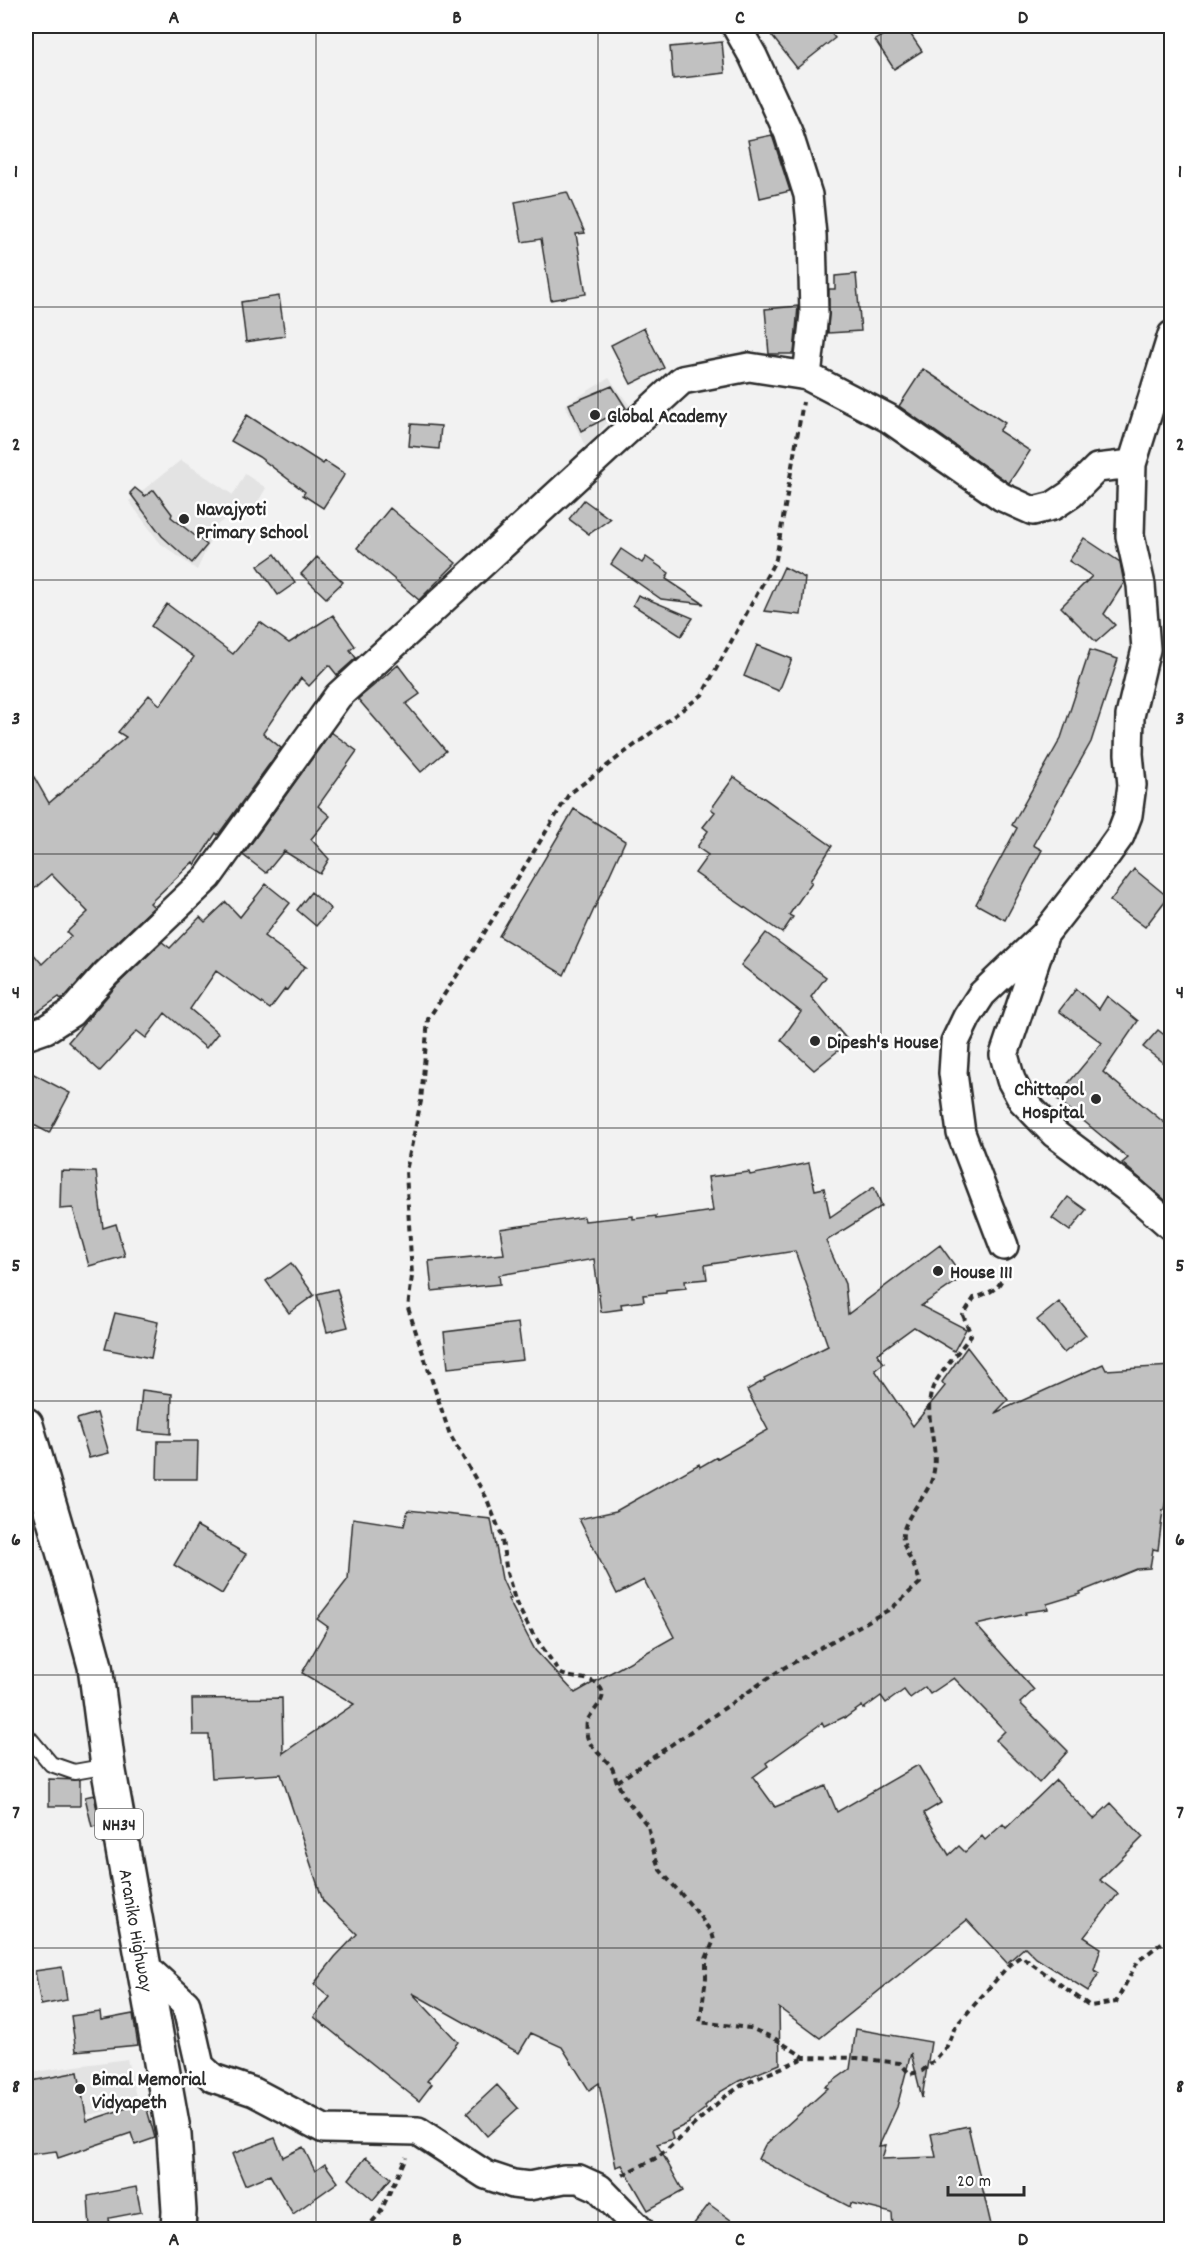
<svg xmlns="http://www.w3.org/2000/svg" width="1197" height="2255" font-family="Dekko,sans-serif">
	<rect width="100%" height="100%" fill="#f2f2f2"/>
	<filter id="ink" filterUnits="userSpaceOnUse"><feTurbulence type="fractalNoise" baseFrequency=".0167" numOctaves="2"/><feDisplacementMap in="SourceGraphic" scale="12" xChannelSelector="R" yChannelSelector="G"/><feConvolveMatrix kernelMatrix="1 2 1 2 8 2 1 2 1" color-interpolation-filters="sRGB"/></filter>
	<g filter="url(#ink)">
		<path fill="#e3e3e3" d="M609,378L631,407L608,422L586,448L565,405Z
			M181,460L233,495L245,474L266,488L251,514L240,509L218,524L197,570L160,543L129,501Z
			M127,2059L138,2105L26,2127V2073Z"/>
		<path fill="#c1c1c1" stroke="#2b2b2b" stroke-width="1.5" d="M764,26H825L835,38L797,68Z
			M898,26H905L922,51L894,69L875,40Z
			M722,42L725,73L673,79L670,47Z
			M772,135L790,191L760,198L748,140Z
			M567,192L585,233L576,234L586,294L551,300L541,239L522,242L515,202Z
			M856,274L861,331L828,333L829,289H835V276Z
			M279,296L285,336L246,342L241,302Z
			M798,306L794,354H769L765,309Z
			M644,328L664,368L631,384L611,345Z
			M923,369L1005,423L999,431L1030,451L1009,483L899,406Z
			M612,386L626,408L581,431L569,404Z
			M247,415L323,464L325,461L345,474L323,508L303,495L305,492L259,457L231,441Z
			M411,424L441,426L439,449L409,446Z
			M135,488L145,496L154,490L172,514L171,517L207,545L192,563L162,536L130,493Z
			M584,500L610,519L589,534L569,519Z
			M390,508L456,563L419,600L357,548Z
			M1084,538L1120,562L1124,583L1104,614L1115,625L1096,642L1061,607L1092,576L1069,561Z
			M621,549L642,563L646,557L669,573L666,579L704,604L661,599L611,564Z
			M275,554L295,583L278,595L258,566Z
			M317,557L343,582L326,598L301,574Z
			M784,567L805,578L801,615L764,611Z
			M638,595L693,618L681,636L633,605Z
			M167,604L233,654L260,622L289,643L333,615L355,646L350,650L356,658L337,675L329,665L309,686L301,678L263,733L281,748L218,835L216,833L195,865L193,862L150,903L154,907L95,963L62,1000L59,997L36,1013L26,1004V945L42,964L71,936L67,932L88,912L51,874L26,896V763L49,803L126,737L118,732L149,695L160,705L194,657L151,626Z
			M757,645L792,659L779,691L744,676Z
			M1090,650L1118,659L1091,742L1033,845L1042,850L1005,920L976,904L1017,828L1012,825L1061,738Z
			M398,665L420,694L406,704L446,751L421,772L358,699Z
			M331,732L357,751L318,806L330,816L311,839L329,859L320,874L284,851L266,873L243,855Z
			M734,777L832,846L810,881L812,882L789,915L793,917L782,933L695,873L708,855L697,847L708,831L703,827L715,812L711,809Z
			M574,809L625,841L564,975L499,936Z
			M1134,869L1168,897L1145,927L1110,901Z
			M266,884L290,903L264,936L306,967H304L287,990L285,989L270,1009L216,971L190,1009L218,1033L206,1048L165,1013L146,1038L137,1031L100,1071L68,1042L117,985L162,942L170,948L200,917L205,922L226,902L240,917Z
			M311,892L331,909L316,926L297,910Z
			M766,933L826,977L811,997L849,1042L814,1070L781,1040L801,1012L741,965Z
			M1076,989L1099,1009L1107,996L1138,1021L1103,1072L1172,1129V1206L1122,1163L1128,1158L1056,1098L1102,1043L1059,1011Z
			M1158,1030L1172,1041V1070L1143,1047Z
			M26,1070L70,1093L49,1133L26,1121Z
			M809,1163L815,1190L824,1188L830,1217L874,1187L882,1206L826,1241L845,1284L848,1314L940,1245L963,1277L921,1306L966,1329L954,1351L914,1327L877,1354L884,1363L875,1370L913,1426L945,1386L942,1382L967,1347L1008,1400L995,1413L1103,1364L1106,1370L1172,1366V1396L1165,1429L1171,1489H1169L1165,1510H1163L1158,1550L1153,1549L1150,1568L1137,1569L1080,1592V1594L1047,1604L1048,1609L1025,1612L1026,1614L976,1625L1034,1690L1020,1703L1068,1751L1039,1783L996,1740L1005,1731L954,1678L930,1694L925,1687L910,1698L904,1690L886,1703L881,1696L863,1709L862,1706L845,1718L844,1717L824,1727L822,1723L766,1763L768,1766L753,1777L775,1807L826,1786L837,1812L918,1765L941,1803L924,1813L949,1855L959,1846L965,1852L982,1836L985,1840L1003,1824L1006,1828L1056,1780L1094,1819L1111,1803L1143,1837L1100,1880L1118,1894L1084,1937L1101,1948L1094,1970L1099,1973L1088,1991L1036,1958L1025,1947L1007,1963L967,1920L820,2038L779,2008L780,2064L739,2081L720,2092L705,2106L706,2108L689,2121V2123L671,2132L673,2139L657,2144L683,2191L648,2210L622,2165L616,2167L599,2083L589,2090L562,2047L531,2033L519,2053L412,1993L458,2042L427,2081L432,2084L419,2101L314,2017L330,1997L314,1984L335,1957L357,1934L323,1901L281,1774L212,1778L209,1735H193L192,1699L282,1698L283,1753L354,1704L302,1673L328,1627L317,1619L348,1579L353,1518L404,1526L408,1510L491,1519L502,1579L511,1599H508L535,1650L575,1693L674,1637L644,1580L617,1594L579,1519L616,1511L699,1464L700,1467L717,1457L718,1458L768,1430L747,1390L765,1380L764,1378L828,1346L795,1251L705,1265L707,1279L685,1281L686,1288L666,1290V1293L643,1295L644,1301L621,1304L622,1309L601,1312L594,1259L499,1275L500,1284L432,1291L429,1261L504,1254L500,1229L584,1217L585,1221L633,1216V1219L656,1216V1219L713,1211L708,1177L749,1172L750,1175Z
			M61,1171L96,1172L103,1228L116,1224L125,1256L89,1266L73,1208L60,1209Z
			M1068,1197L1086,1210L1070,1231L1052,1218Z
			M291,1263L314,1295L289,1313L266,1281Z
			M337,1289L348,1327L327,1332L317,1294Z
			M1059,1302L1086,1335L1064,1353L1037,1320Z
			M115,1313L158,1322L151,1358L105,1349Z
			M518,1323L523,1360L448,1368L444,1332Z
			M142,1390L172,1394L171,1434L138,1431Z
			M97,1413L109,1453L89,1458L77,1419Z
			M158,1441H198L197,1479H157Z
			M197,1526L246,1554L222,1594L174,1565Z
			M49,1779L80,1780V1806H49Z
			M94,1795L100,1825L92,1827L85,1797Z
			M62,1967L67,2000L41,2005L35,1971Z
			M100,2012L101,2020L133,2014L138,2045L76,2051L71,2016Z
			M856,2029L931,2042L922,2098L911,2053L897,2107L879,2146L886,2145L882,2159L936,2157L931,2134L968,2126L992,2229H893L892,2213L851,2203L850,2207L758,2159L765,2145L828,2088L825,2087L850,2069Z
			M78,2072L87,2121L145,2102L155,2138L135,2145L131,2133L58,2158L56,2151L26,2155V2082Z
			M497,2085L518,2108L487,2136L467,2113Z
			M275,2138L283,2157L303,2147L315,2171L325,2164L338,2182L293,2214L270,2175L245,2185L232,2154Z
			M366,2157L391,2178L373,2200L349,2179Z
			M136,2187L141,2212L109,2218L110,2229H90L88,2196Z
			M709,2204L743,2229H690Z"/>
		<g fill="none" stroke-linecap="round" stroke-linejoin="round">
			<defs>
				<path id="service" d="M26,1734L51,1764L74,1772L108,1766"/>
				<path id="minor" d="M736,26L753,56L788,132L808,195L812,235L814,314L807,376
					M1043,939L1004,1055L1011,1080L1022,1100L1055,1134L1131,1191L1172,1227
					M26,1036L46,1029L71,1013L106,974L208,877L338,696L682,380L749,367L807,376L888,418L1002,497L1033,511L1053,506L1071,494L1097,468L1132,464
					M1004,1246L961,1133L953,1073L955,1042L967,1017L982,994L1044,935L1105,857L1120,836L1128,815L1132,785L1129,754L1130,716L1146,649L1141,585L1130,536L1132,464L1172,335
					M143,1965L186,2004L200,2066L213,2078L254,2092L324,2129L418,2131L486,2175L513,2184L529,2186L564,2179H579L599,2188L640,2230"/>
				<path id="trunk" d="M26,1425L73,1585L95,1666L108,1766L174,2135L179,2211L178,2230"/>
			</defs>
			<use href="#service" stroke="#2b2b2b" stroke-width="18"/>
			<use href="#minor" stroke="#2b2b2b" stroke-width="32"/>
			<use href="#trunk" stroke="#2b2b2b" stroke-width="38"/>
			<path stroke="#2b2b2b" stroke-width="4" stroke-dasharray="6 4.5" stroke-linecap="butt" d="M1165,684L1172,695
				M1004,1271C1002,1289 989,1293 974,1298L963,1315L971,1335C962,1348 938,1375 933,1387C921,1417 942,1448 932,1479C926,1498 900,1521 903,1540C906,1555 917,1568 920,1583L892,1608L780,1670L617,1782L625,1798L648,1826L655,1857L660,1870L695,1910L712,1933L714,1940L706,1959V1978L700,2022L750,2028L774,2038L804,2057L857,2058L900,2063L910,2074L922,2071L935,2060L947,2046L955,2027L1009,1965L1021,1956L1090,2006L1116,2002L1138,1961L1172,1935
				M617,1782C615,1776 614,1770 610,1765C603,1756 590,1748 587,1736C587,1733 586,1725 587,1722C590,1711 611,1699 599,1686C591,1676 571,1680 560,1673L531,1631L516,1603L507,1573L501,1534L486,1497L450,1435L408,1308L412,1276L406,1171L421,1101L428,1019L475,948L569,794L702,695L776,559L803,402
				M26,1809H35
				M623,2175L660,2156L722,2099L742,2085L804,2058
				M365,2230L380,2213L406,2157"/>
			<use href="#service" stroke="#fff" stroke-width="14"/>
			<use href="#minor" stroke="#fff" stroke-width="27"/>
			<use href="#trunk" stroke="#fff" stroke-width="33"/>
		</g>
	</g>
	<path fill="none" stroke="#2b2b2b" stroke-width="1.5" stroke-opacity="0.55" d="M316,26V2230M598,26V2230M881,26V2230M26,307H1172M26,580H1172M26,854H1172M26,1128H1172M26,1401H1172M26,1675H1172M26,1948H1172"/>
	<g fill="#2b2b2b" stroke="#fff" stroke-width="2">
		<circle cx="595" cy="415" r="6"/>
		<circle cx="184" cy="519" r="6"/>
		<circle cx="815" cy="1041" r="6"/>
		<circle cx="1096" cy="1099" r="6"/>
		<circle cx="938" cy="1271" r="6"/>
		<circle cx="80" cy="2089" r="6"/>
	</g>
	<g text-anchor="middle" stroke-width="5" stroke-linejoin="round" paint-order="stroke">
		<rect fill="#fff" stroke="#6b6b6b" stroke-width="1.5" x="95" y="1809" width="48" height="30" rx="4.5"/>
		<g font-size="18" font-weight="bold" fill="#2b2b2b">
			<text x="119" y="1830">NH34</text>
		</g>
		<g font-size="20" font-weight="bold" fill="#2b2b2b" stroke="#fff" text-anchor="start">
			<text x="607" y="422">Global Academy</text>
			<text x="196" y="515">Navajyoti<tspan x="196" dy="23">Primary School</tspan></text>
			<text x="827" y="1048">Dipesh's House</text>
			<text x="1084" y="1095" text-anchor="end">Chittapol<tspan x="1084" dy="23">Hospital</tspan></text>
			<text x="950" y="1278">House 111</text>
			<text x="92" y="2085">Bimal Memorial<tspan x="92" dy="23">Vidyapeth</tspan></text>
		</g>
		<g font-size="20" fill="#2b2b2b" stroke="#fff">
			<text transform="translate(137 1930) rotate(80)" y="7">Araniko Highway</text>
		</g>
	</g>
	<rect width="1197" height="2255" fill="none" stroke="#fff" stroke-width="66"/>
	<path d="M948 2186v9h76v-9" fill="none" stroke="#2b2b2b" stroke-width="3"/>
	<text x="957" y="2186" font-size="18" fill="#2b2b2b" stroke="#ffffff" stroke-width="4.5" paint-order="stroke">20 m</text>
	<rect x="33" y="33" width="1131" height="2189" fill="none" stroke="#2b2b2b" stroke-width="2"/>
	<g font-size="20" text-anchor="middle" font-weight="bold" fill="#2b2b2b">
		<text x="174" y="23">A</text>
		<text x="457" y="23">B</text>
		<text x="740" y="23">C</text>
		<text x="1023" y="23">D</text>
		<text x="16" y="177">1</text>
		<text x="1180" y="177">1</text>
		<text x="16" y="450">2</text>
		<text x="1180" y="450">2</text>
		<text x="16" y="724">3</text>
		<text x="1180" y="724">3</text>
		<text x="16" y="998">4</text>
		<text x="1180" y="998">4</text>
		<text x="16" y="1271">5</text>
		<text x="1180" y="1271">5</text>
		<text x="16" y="1545">6</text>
		<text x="1180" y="1545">6</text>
		<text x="16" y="1818">7</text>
		<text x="1180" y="1818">7</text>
		<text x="16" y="2092">8</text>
		<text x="1180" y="2092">8</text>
		<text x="174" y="2245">A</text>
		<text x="457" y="2245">B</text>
		<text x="740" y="2245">C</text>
		<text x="1023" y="2245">D</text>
	</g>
</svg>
